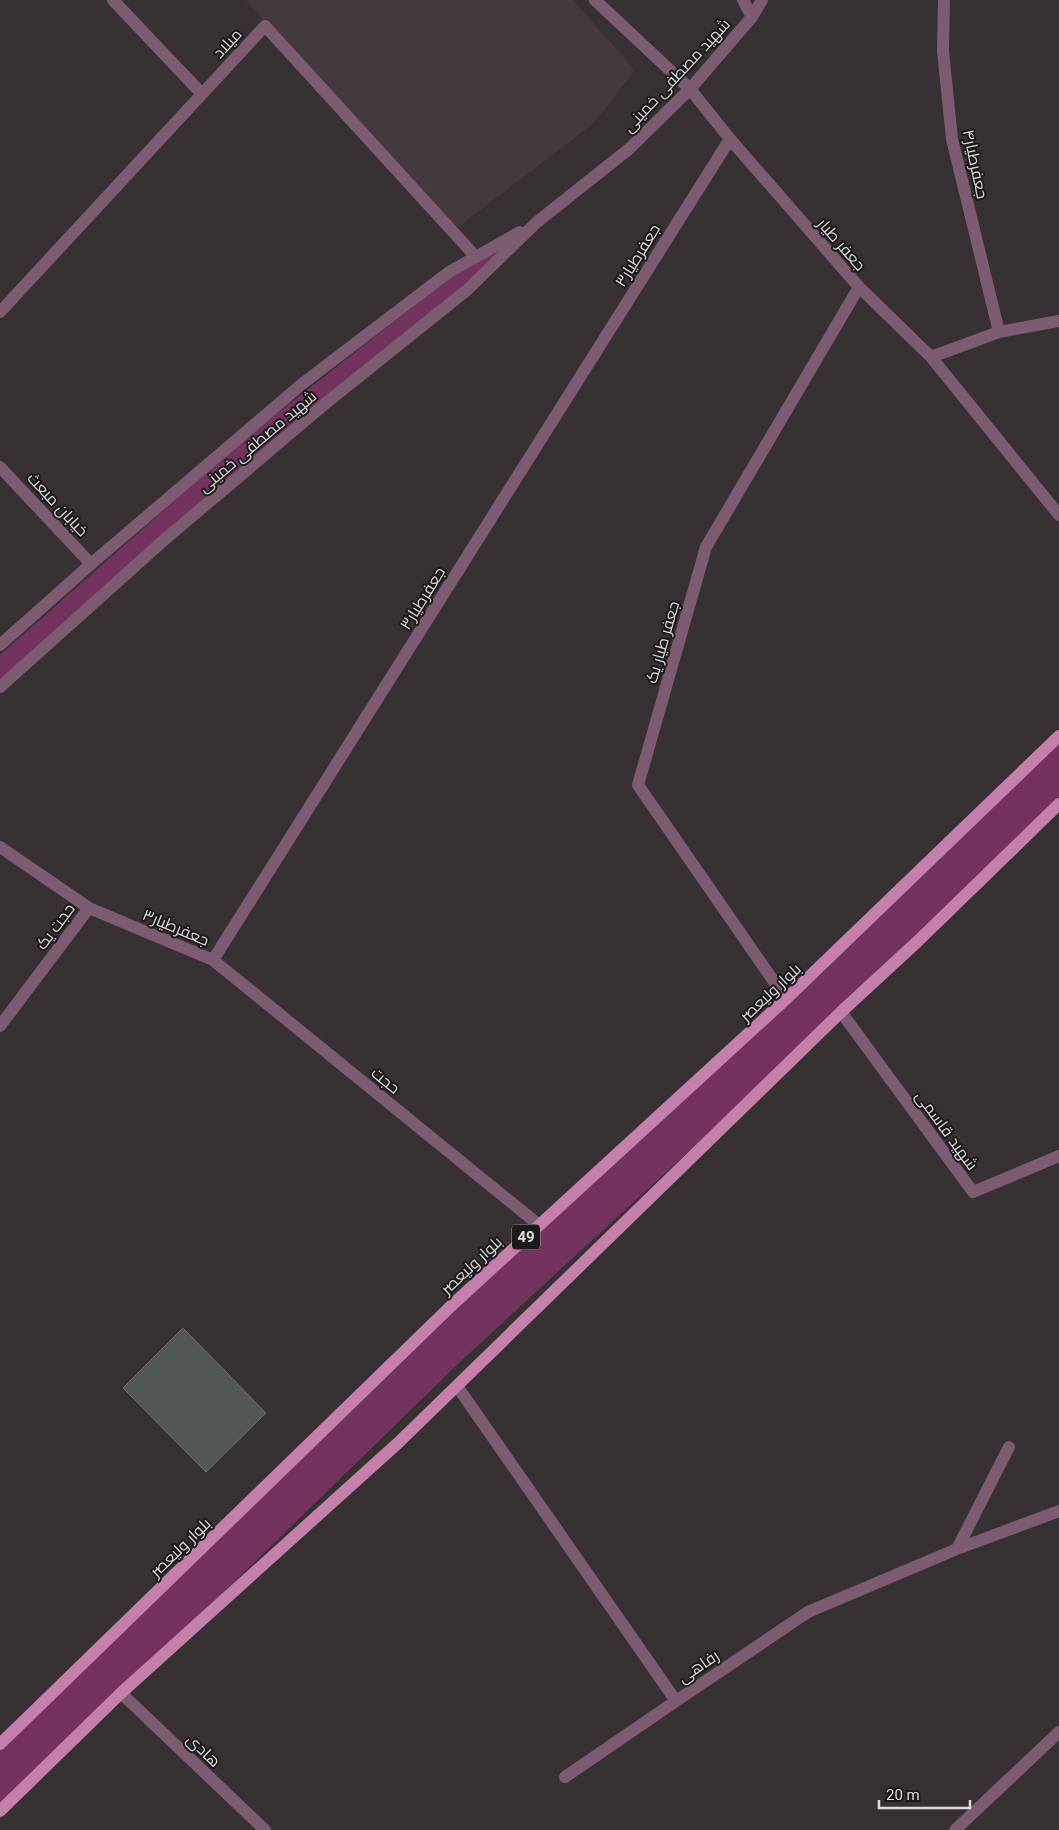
<svg xmlns="http://www.w3.org/2000/svg" width="1059" height="1830" font-family="Roboto,Cairo,sans-serif">
	<rect width="100%" height="100%" fill="#373134"/>
	<path fill="#44393f" d="M246,0H573L635,70L594,123L453,231Z"/>
	<path fill="#73335e" d="M513,241L462,286L0,681V655L247,437L454,275Z
		M1059,738V803L918,940L460,1362L0,1810V1744L175,1574Z"/>
	<path fill="#515856" stroke="#6b7270" d="M183,1328L266,1413L206,1472L123,1388Z"/>
	<g fill="none" stroke-linecap="round" stroke-linejoin="round">
		<path stroke="#7d5b70" stroke-width="12" d="M113,0L202,94
			M595,0L690,89L730,139L859,287L931,357L1059,515
			M743,0L752,17
			M944,0L943,51L952,139L999,332
			M0,312L265,26L476,257
			M931,357L999,332L1059,321
			M0,467L91,564
			M0,645L91,564L302,384L449,272L520,232
			M0,687L163,541L326,403L467,290L537,222L629,149L690,89L752,17L762,0
			M0,847L89,908L0,1026
			M89,908L213,960L730,139
			M213,960L539,1225
			M786,999L638,785L706,547L859,287
			M841,1012L973,1192L1059,1156
			M457,1386L676,1701L808,1612L957,1549L1059,1511
			M957,1549L1009,1447
			M121,1693L265,1830
			M565,1777L676,1701
			M955,1830L1059,1732"/>
		<path stroke="#c480ab" stroke-width="12" d="M0,1744L451,1306L786,999L1059,736
			M0,1811L121,1693L398,1443L841,1012L918,941L1059,804"/>
	</g>
	<g text-anchor="middle" stroke-width="4" stroke-linejoin="round" paint-order="stroke">
		<rect fill="#1c1a1b" stroke="#a4a1a3" stroke-width="1" x="512" y="1224.5" width="28" height="25" rx="4"/>
		<g font-size="15" font-weight="bold" fill="#dedbdd">
			<text x="526" y="1242">49</text>
		</g>
		<g font-size="16" fill="#dedbdd" stroke="#1c1a1b">
			<text transform="translate(227 43) rotate(-47)" y="6">میلاد</text>
			<text transform="translate(676 75) rotate(-47)" y="6">شهید مصطفی خمینی</text>
			<text transform="translate(976 164) rotate(78)" y="6">جعفرطیار۴</text>
			<text transform="translate(842 244) rotate(49)" y="6">جعفر طیار</text>
			<text transform="translate(637 255) rotate(-58)" y="6">جعفرطیار۳</text>
			<text transform="translate(257 441) rotate(-40)" y="6">شهید مصطفی خمینی</text>
			<text transform="translate(58 504) rotate(47)" y="6">خیابان مبعث</text>
			<text transform="translate(422 598) rotate(-58)" y="6">جعفرطیار۳</text>
			<text transform="translate(662 642) rotate(-74)" y="6">جعفر طیار یک</text>
			<text transform="translate(55 926) rotate(-53)" y="6">حجت یک</text>
			<text transform="translate(176 927) rotate(23)" y="6">جعفرطیار۳</text>
			<text transform="translate(770 992) rotate(-43)" y="6">بلوار ولیعصر</text>
			<text transform="translate(386 1080) rotate(39)" y="6">حجت</text>
			<text transform="translate(947 1130) rotate(54)" y="6">شهید قاسمی</text>
			<text transform="translate(471 1265) rotate(-43)" y="6">بلوار ولیعصر</text>
			<text transform="translate(180 1547) rotate(-44)" y="6">بلوار ولیعصر</text>
			<text transform="translate(698 1666) rotate(-34)" y="6">رفاهی</text>
			<text transform="translate(204 1750) rotate(44)" y="6">هادی</text>
		</g>
	</g>
	<path d="M879 1800v8h91v-8" fill="none" stroke="#dedbdd" stroke-width="2.5"/>
	<text x="886" y="1800" font-size="15" fill="#dedbdd" stroke="#1c1a1b" stroke-width="4" paint-order="stroke">20 m</text>
</svg>
